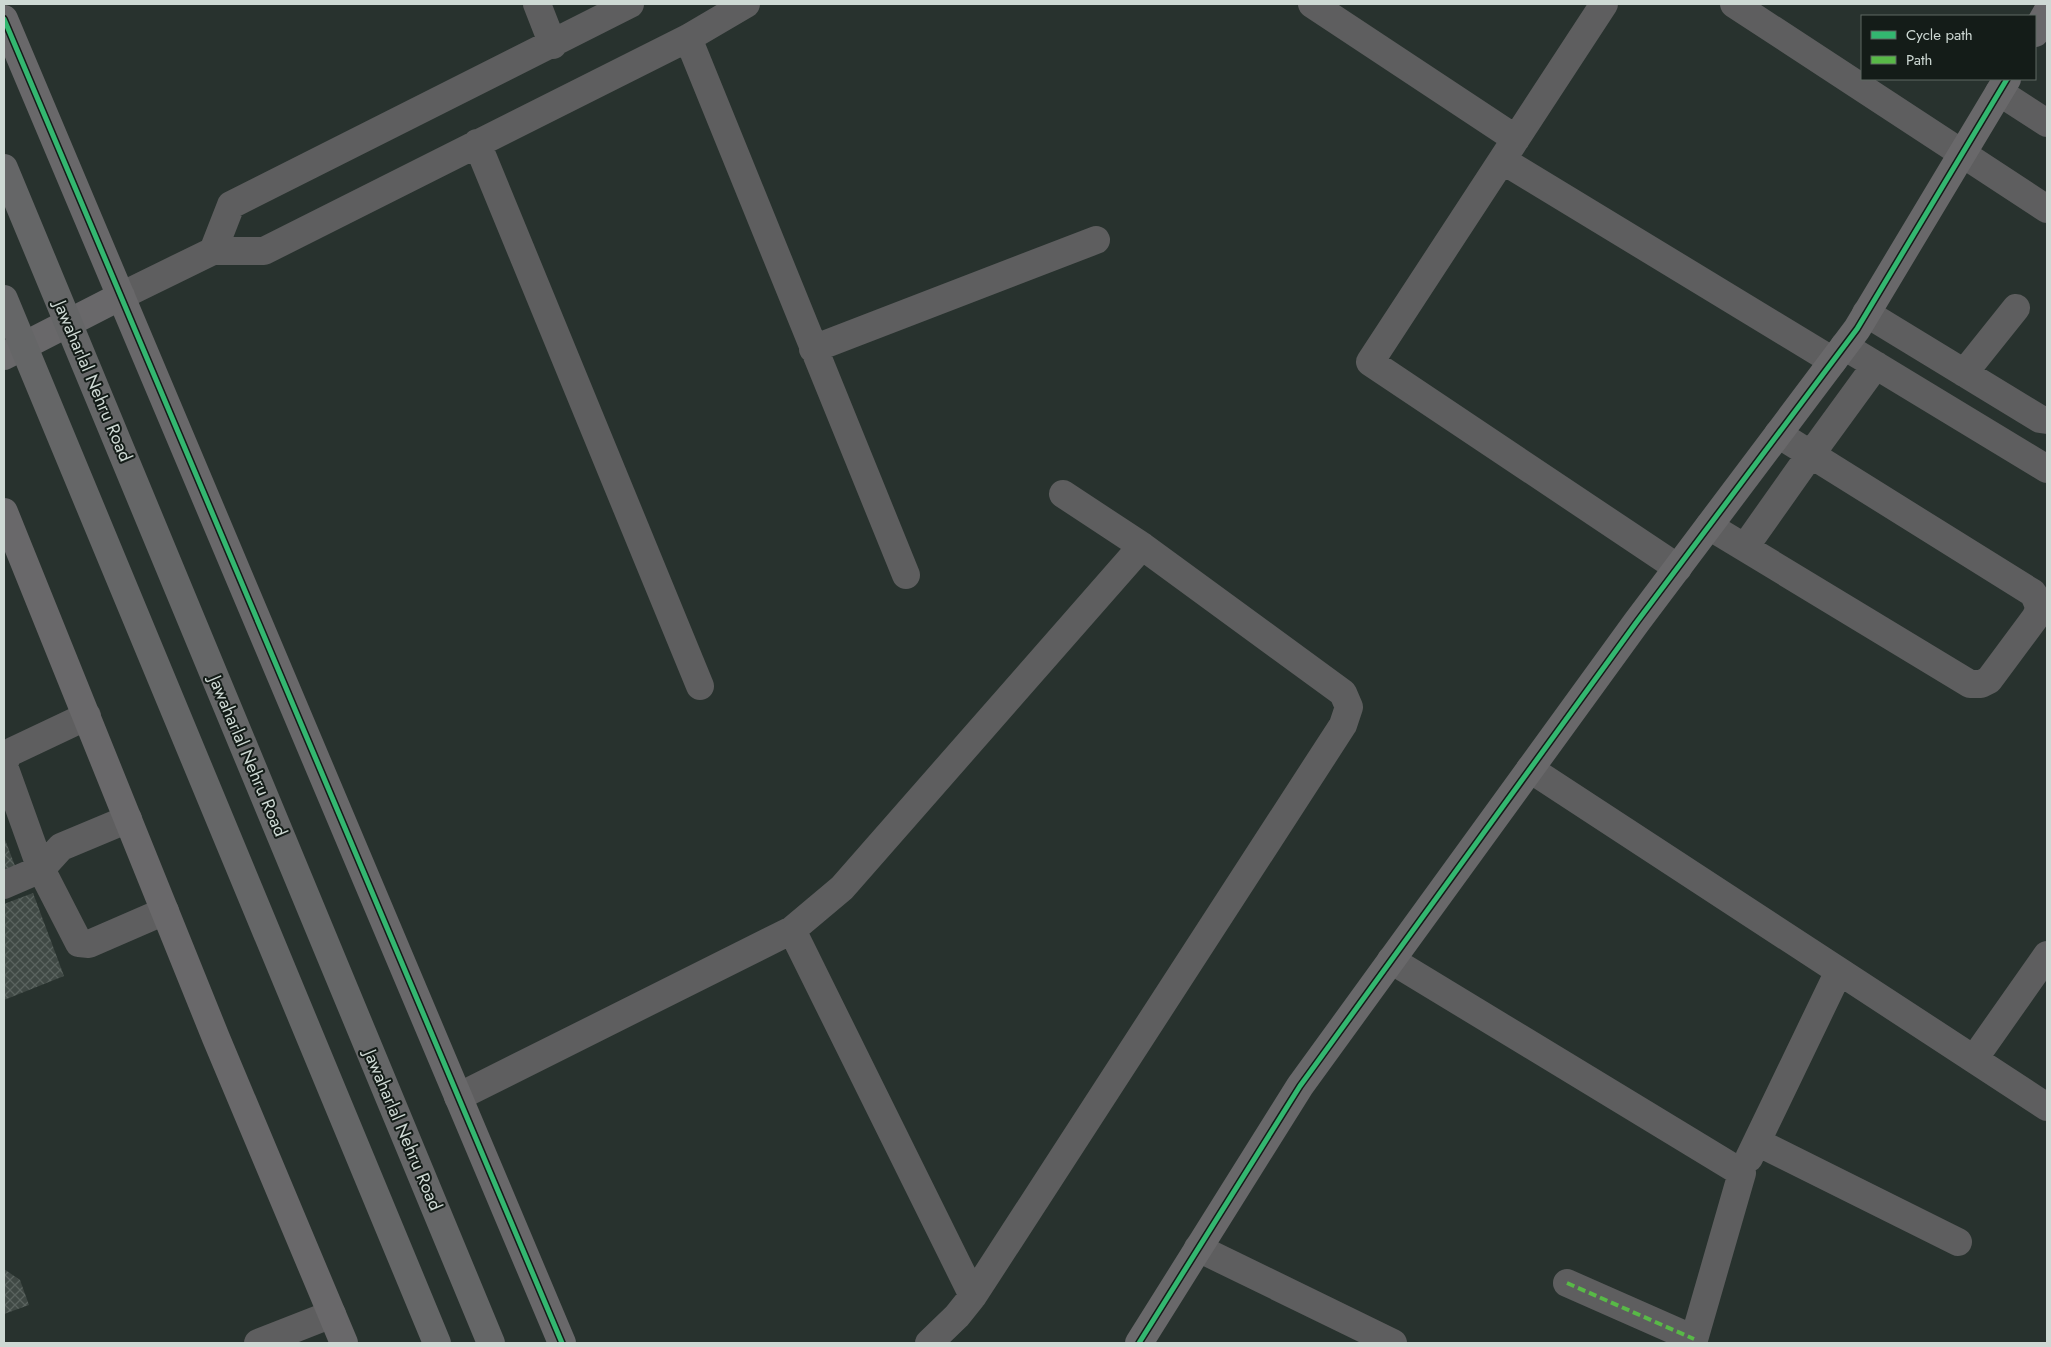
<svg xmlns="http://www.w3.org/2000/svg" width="2051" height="1347" font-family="Jost,sans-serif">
	<defs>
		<pattern id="building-cross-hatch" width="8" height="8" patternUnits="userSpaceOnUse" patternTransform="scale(1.25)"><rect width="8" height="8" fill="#404945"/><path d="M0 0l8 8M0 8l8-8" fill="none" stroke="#5a635f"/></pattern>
	</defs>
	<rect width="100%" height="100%" fill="#28322e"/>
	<path fill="url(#building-cross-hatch)" d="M4,837L17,871L4,876Z
		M33,893L64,976L4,1000V904Z
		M4,1269L20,1280L29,1305L4,1314Z"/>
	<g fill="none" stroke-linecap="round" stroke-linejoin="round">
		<path stroke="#5e5e5f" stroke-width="28" d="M537,4L553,45
			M1312,4L1516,139
			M1604,4L1370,362L1678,568
			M1734,4L2047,209
			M688,38L906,575
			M1999,92L2047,123
			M477,143L700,686
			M1502,160L1833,361
			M213,251L231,205L630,4
			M121,296L213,251H264L688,38L746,4
			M1866,313L2040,419L2047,420
			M1844,346L2047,469
			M813,349L1096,240
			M1964,373L2016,308
			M1817,446L1876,365
			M1709,526L1970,684H1981L1989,680L2035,618C2041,608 2038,603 2033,593L1778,434
			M1745,547L1810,455
			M4,764L8,754L13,751L87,716
			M4,766L41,869L79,943L89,944L165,911
			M1530,769L2047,1107
			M4,885L41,869L61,847L128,819
			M1391,960L1742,1173L1693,1343
			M1974,1059L2047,955
			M458,1097L792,930
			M1757,1142L1958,1242
			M1749,1158L1839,971
			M1198,1248L1393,1343
			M1567,1283L1694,1339
			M973,1296L792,930L842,888L1142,546L1063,494
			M258,1343L332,1314
			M929,1343L957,1316L973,1296L1343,725L1349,707L1343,693L1142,546"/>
		<path stroke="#69686a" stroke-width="28" d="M4,19L562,1343
			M2035,33L2047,12
			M4,356L121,296
			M4,512L216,1038L344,1343
			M1139,1343L1300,1086L1636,623L1857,329L2007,79"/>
		<path stroke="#656667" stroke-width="28" d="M4,168L491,1343
			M4,299L437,1343"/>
		<path stroke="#58b947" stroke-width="4" stroke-dasharray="8 4" stroke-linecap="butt" d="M1567,1283L1694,1339"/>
		<defs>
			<path id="cycleway" d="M4,19L562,1343
				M1139,1343L1300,1086L1636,623L1857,329L2007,79"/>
		</defs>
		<use href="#cycleway" stroke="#141c18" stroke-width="8"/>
		<use href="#cycleway" stroke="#33b770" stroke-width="5"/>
	</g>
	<g text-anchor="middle" stroke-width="4" stroke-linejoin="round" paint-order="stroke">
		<g font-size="18" fill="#ced9d4" stroke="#141c18">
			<text transform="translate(93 381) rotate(67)" y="6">Jawaharlal Nehru Road</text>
			<text transform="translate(248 756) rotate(67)" y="6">Jawaharlal Nehru Road</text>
			<text transform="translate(403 1130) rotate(67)" y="6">Jawaharlal Nehru Road</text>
		</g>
	</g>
	<rect width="2051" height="1347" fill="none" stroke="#ced9d4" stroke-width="10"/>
	<rect x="1861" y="15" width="175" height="65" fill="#141c18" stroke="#5e6863"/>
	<rect x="1871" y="31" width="25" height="8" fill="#33b770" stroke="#5e6863"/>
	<text x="1906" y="40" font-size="15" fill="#ced9d4">Cycle path</text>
	<rect x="1871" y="56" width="25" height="8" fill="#58b947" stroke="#5e6863"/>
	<text x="1906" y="65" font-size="15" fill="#ced9d4">Path</text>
</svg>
